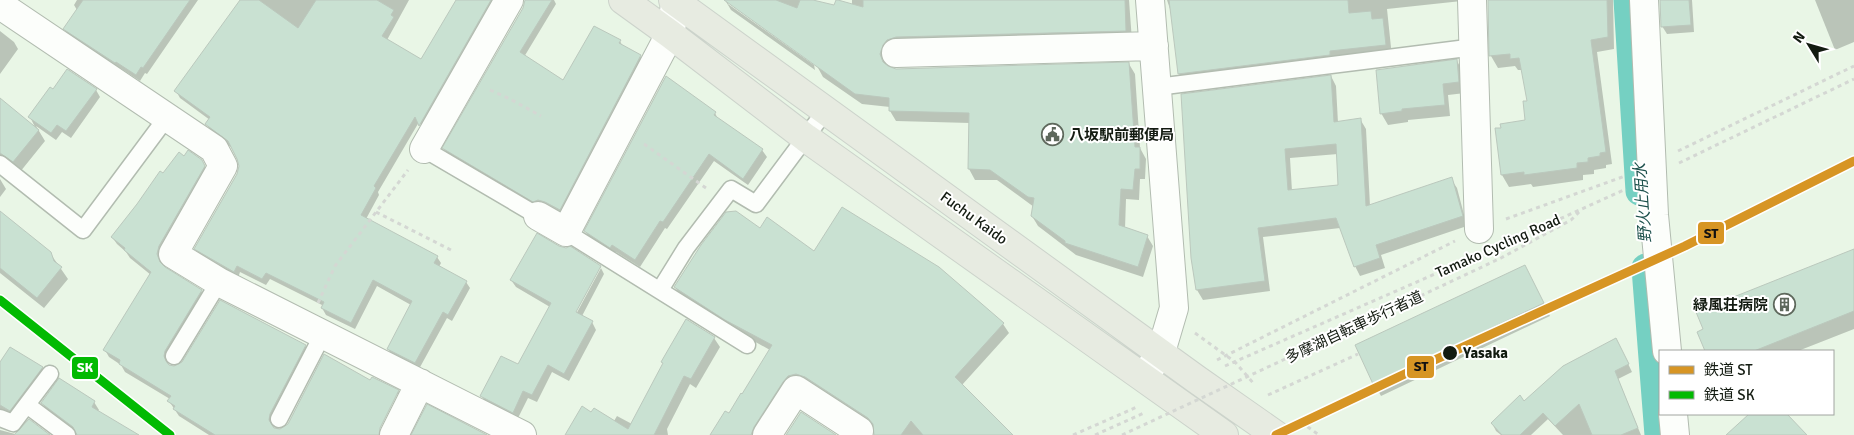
<svg xmlns="http://www.w3.org/2000/svg" width="1854" height="435" font-family="Signika,'Noto Sans JP',sans-serif">
	<rect width="100%" height="100%" fill="#e9f6e6"/>
	<path fill="#0003" fill-rule="evenodd" d="M77,0H198L147,74L145,73L140,81L120,68L119,69L68,35L65,29L77,10L74,5Z
		M242,0H409L387,40L422,60L458,0H498L424,130L419,122L378,192L379,195L366,219L437,257L441,263L439,267L466,282L470,288L452,321L447,318L419,369L392,356L388,349L411,305L377,286L355,329L326,315L322,308L324,306L270,279L266,285L240,272L238,278L199,255L196,249L238,174L240,166L232,148L211,131L207,124L210,120L180,98L176,91Z
		M526,0H554L556,4L524,57L564,82L620,41L623,47L640,56L644,63L564,216L538,208L448,155L444,148L524,8Z
		M725,0H809L814,63L728,1V4L814,65L815,70L731,10Z
		M852,0H1129L1132,41L888,56L886,66L896,70L1129,64L1135,74L1140,148L1146,159L1145,179H1140L1139,200L1126,199L1125,229L1147,236L1153,246L1143,277L1076,255L1038,226L1032,216L1034,207L997,180H975L969,169L970,123L896,121L890,111V107L862,104L823,77L817,66L852,5Z
		M1167,0H1471L1387,9L1392,57L1186,86L1179,74L1174,27L1171,12Z
		M1489,0H1613L1614,49L1597,52L1612,164L1606,165V168L1594,170V174L1583,175V180L1533,187L1531,184L1509,187L1502,175L1526,121L1529,102L1523,70H1518L1515,66L1498,68L1491,56Z
		M1660,0H1692L1694,32L1667,34L1662,26Z
		M1815,0H1854V42L1835,50Z
		M0,31L14,42L18,49L0,74Z
		M1457,61L1463,72L1465,93L1448,95L1450,116L1408,120V122L1388,125L1381,113Z
		M1331,76L1336,86L1338,123L1360,119L1366,129L1370,206L1451,179L1457,188L1467,226L1381,255L1385,268L1360,276L1355,266L1340,228L1263,237L1270,291L1203,300L1197,290L1192,258ZM1338,154L1340,186L1292,191L1290,158Z
		M54,90H96L100,97L71,138L62,132L56,140L36,126L45,141L20,172L0,167V119L36,129L30,117Z
		M715,113L718,119L762,150L767,157L748,185L714,161L667,229L665,228L640,267L616,252L615,255L590,239L585,231Z
		M184,158L201,161L209,174L163,254L161,263L164,268L201,291L206,299L169,359L168,365L174,367L305,346L310,353L274,423L273,429L280,430L371,382L398,391L402,399L384,435H209L179,416L169,401L170,399L125,372L121,365L109,357L105,350L151,275L130,258L126,252L117,244L112,237L164,175ZM396,394H398L378,435L376,434Z
		M0,179L6,189L0,197Z
		M0,219L50,253L68,279L44,308L0,273Z
		M760,230L814,253L939,268L1003,324L1009,333L962,385L1011,435H875V428L811,386L760,435H710L729,415L770,350L732,329L681,297L675,287Z
		M558,247L600,266L604,274L582,316L592,322L596,330L569,381L552,372L537,402L528,398L517,420L486,404L482,396L518,366L550,307L516,287L511,280ZM598,268H601L574,318L572,317Z
		M1854,250V329L1798,351H1706L1698,333Z
		M1532,279L1550,316L1381,396L1374,383Z
		M714,338L720,347L696,388L690,384L667,429L668,435H567L592,413L614,421L617,416L632,424Z
		M1620,347L1632,372L1618,379L1641,435H1563L1548,419L1531,435H1501L1496,431L1492,423L1524,402Z
		M0,364L42,368L46,376L14,418L0,417Z
		M94,402L99,410L97,412L133,435H77L47,411L42,403Z
		M0,430L15,434L48,435H0Z"/>
	<g fill="none" stroke-linecap="round" stroke-linejoin="round">
		<path stroke="#75d0c2" stroke-width="29" d="M1628,0L1640,191
			M1646,268L1659,435"/>
	</g>
	<path fill="#c9e1d2" stroke="#bbc8bd" fill-rule="evenodd" d="M83,0H190L143,68L141,67L136,75L116,62L115,63L63,29Z
		M240,0H259L298,28L316,0H377L394,10L391,15L394,17L382,36L421,59L456,0H491L419,126L415,117L374,186L376,188L361,215L438,256L434,263L467,281L448,315L443,312L415,363L387,349L412,301L373,280L351,323L321,308L324,302L266,273L262,279L237,266L234,272L194,249L237,174L239,166L237,159L228,141L205,124L210,117L174,91Z
		M525,0H552L520,52L563,80L594,26L621,40L619,43L641,55L560,210L545,202L538,200L533,202L442,148L523,8Z
		M724,0H776L797,8L800,0H813L834,5L836,0H838L863,7V0H1125L1126,31L896,37L887,40L883,45L880,54L883,62L888,66L896,69L1129,62L1135,147H1140V169H1135L1133,190L1121,189L1119,225L1148,235L1138,267L1065,243V241L1031,216L1034,198L1028,197L990,170L968,169L969,113L889,111V98L855,94Z
		M1169,0H1348L1349,13L1371,11L1372,19L1383,18L1386,45L1330,51V55L1178,74Z
		M1488,0H1607L1608,37L1591,40L1606,152L1600,153V156L1588,158V162L1577,163V168L1524,175V172L1501,175L1495,128H1501L1500,124L1525,120L1523,101H1527L1519,58L1510,59V54L1489,56Z
		M1660,0H1689L1691,25L1661,27Z
		M1457,59L1459,82L1443,84L1445,105L1402,109V111L1380,114L1376,70Z
		M67,69L97,89L66,131L57,125L51,133L28,117L50,87L53,89Z
		M1331,75L1334,122L1361,118L1366,206L1452,177L1463,216L1376,245L1380,258L1354,267L1336,218L1258,228L1265,281L1196,290L1191,258L1181,94ZM1336,144L1338,185L1288,190L1285,149Z
		M666,76L716,112L714,115L763,149L743,179L709,154L663,222L660,221L635,260L612,245L610,248L584,231Z
		M0,98L39,130L13,162L0,153Z
		M188,150L202,160L205,166L159,246L157,254L160,262L165,267L202,290L165,351L164,356L166,361L169,365L174,366L182,362L220,300L306,345L270,414L269,420L274,428L280,429L288,424L324,354L370,380L372,377L399,390L380,428L379,435H215L173,409L175,406L167,401L171,396L119,364L120,360L103,350L151,272L124,250L125,248L111,237L137,204L160,171L163,173L179,152L184,156Z
		M842,207L939,267L1004,323L955,377L1013,435H923L911,421L901,435H874L873,424L868,418L805,377L796,374L788,376L783,382L754,427L751,435H710L725,411L729,413L741,393L742,394L772,345L725,320L674,287L701,245L726,212L736,211L760,228L767,217L814,251Z
		M0,211L51,252L54,261L62,267L37,298L0,268Z
		M537,233L559,246L566,248L570,246L601,266L576,312L593,321L564,374L548,365L532,395L523,391L513,413L480,396L501,356L518,364L551,303L510,280Z
		M1854,249V311L1754,351H1705L1697,332L1703,329L1696,312Z
		M1525,265L1544,303L1373,384L1355,345Z
		M686,319L715,337L691,379L684,376L654,435H565L582,406L591,412L594,408L628,429L663,363L661,362Z
		M1616,338L1629,364L1615,371L1638,428L1621,435H1592L1579,404L1555,426L1543,413L1520,435H1502L1491,423L1520,395L1524,401L1563,366Z
		M10,347L43,367L10,411L0,405V362Z
		M59,378L95,401L92,407L139,435H77L73,427L41,403Z
		M427,404L487,435H411Z
		M801,412L836,435H786Z
		M1749,414H1787L1807,435H1726Z
		M29,419L50,435H14Z"/>
	<g fill="none" stroke-linecap="round" stroke-linejoin="round">
		<defs>
			<path id="lane" d="M1157,87L1475,47
				M424,149L538,216
				M0,164L83,230L167,117
				M566,232L747,345
				M660,290L686,248L731,189L756,204L826,110
				M174,356L219,282
				M27,405L67,435
				M0,418L13,423L50,374
				M279,419L323,334"/>
			<path id="street" d="M1472,0L1479,229
				M1644,0L1654,215L1667,351
				M0,5L214,149L223,166L173,254L219,282L522,435
				M896,53L1154,46
				M424,149L509,0
				M538,216L566,232L670,34L676,0
				M1144,377L1161,352L1174,308L1150,0
				M1673,414L1675,435
				M394,435L420,383
				M767,435L796,390L859,431L857,435"/>
			<path id="primary" d="M623,0L670,34L806,138L1224,435
				M673,0L1196,379L1276,435"/>
		</defs>
		<use href="#lane" stroke="#b2bcb0" stroke-width="19"/>
		<use href="#street" stroke="#b2bcb0" stroke-width="30"/>
		<use href="#primary" stroke="#ccd3cb" stroke-width="30"/>
		<path stroke="#d4d7d3" stroke-width="3" stroke-dasharray="4 4" stroke-linecap="butt" d="M490,90L510,99L541,116
			M644,144L706,188
			M1678,151L1854,66
			M1679,163L1854,79
			M376,212L451,250
			M1506,219L1625,176
			M1502,245L1626,189
			M318,303L335,266L408,170
			M1399,306L1501,258L1571,220L1579,212
			M1195,333L1235,362L1254,384
			M1217,360L1455,241
			M1225,366L1476,256
			M1268,395L1358,354
			M1301,422L1319,435
			M1073,435L1137,407
			M1095,435L1144,413"/>
		<use href="#lane" stroke="#fcfefb" stroke-width="16"/>
		<use href="#street" stroke="#fcfefb" stroke-width="28"/>
		<use href="#primary" stroke="#e7ebe1" stroke-width="28"/>
		<path stroke="#d4d7d3" stroke-width="3" stroke-dasharray="4 4" stroke-linecap="butt" d="M1122,435L1399,306"/>
		<defs>
			<path id="rail-1" d="M1276,435L1428,363L1685,246L1854,161"/>
			<path id="rail-2" d="M0,300L170,435"/>
		</defs>
		<use href="#rail-1" stroke="#fff" stroke-width="12"/>
		<use href="#rail-2" stroke="#fff" stroke-width="12"/>
		<use href="#rail-1" stroke="#d79524" stroke-width="9"/>
		<use href="#rail-2" stroke="#02ba02" stroke-width="9"/>
	</g>
	<defs>
		<symbol id="civic-ring" viewBox="-11 -11 22 22"><circle r="9.5" fill="#fff" stroke="#5e685c" stroke-width="1.5"/><path d="M-.6-6.5H3V-4.5H.6V-3L4-1V1h2V6H-6V1h2V-1L-.6-3ZM-1.2 2.5V6h2.4V2.5Z" fill="#5e685c"/></symbol>
		<symbol id="building-ring" viewBox="-11 -11 22 22"><circle r="9.5" fill="#fff" stroke="#5e685c" stroke-width="1.5"/><path d="M-4-6H4V6H1V3H-1V6H-4ZM-2.5-4.3h1.7v1.8h-1.7ZM.8-4.3h1.7v1.8H.8ZM-2.5-1h1.7V.8h-1.7ZM.8-1h1.7V.8H.8Z" fill="#5e685c"/></symbol>
	</defs>
	<g fill-rule="evenodd">
		<use href="#civic-ring" x="1040" y="122" width="25" height="25"/>
		<use href="#building-ring" x="1772" y="292" width="25" height="25"/>
	</g>
	<circle fill="#131b11" stroke="#fff" stroke-width="2" cx="1450" cy="353" r="8"/>
	<g text-anchor="middle" stroke-width="4" stroke-linejoin="round" paint-order="stroke">
		<g font-size="15" font-weight="bold" fill="#131b11" stroke="#fff" text-anchor="start">
			<text x="1069" y="140">八坂駅前郵便局</text>
			<text x="1768" y="310" text-anchor="end">緑風荘病院</text>
		</g>
		<g font-size="15" fill="#131b11" stroke="#fff">
			<text transform="translate(974 218) rotate(36)" y="5">Fuchu Kaido</text>
			<text transform="translate(1498 246) rotate(-24)" y="5">Tamako Cycling Road</text>
			<text transform="translate(1354 327) rotate(-25)" y="5">多摩湖自転車歩行者道</text>
		</g>
		<g font-size="15" font-weight="bold" fill="#131b11" stroke="#fff" text-anchor="start">
			<text x="1463" y="358">Yasaka</text>
		</g>
		<g font-size="16" font-style="italic" fill="#1d514c" stroke="#fff">
			<text transform="translate(1642 203) rotate(-94)" y="6">野火止用水</text>
		</g>
	</g>
	<g stroke="#fff" stroke-width="2">
		<rect x="1697" y="221" width="28" height="24" rx="5" fill="#d79524"/>
		<rect x="1406" y="355" width="29" height="24" rx="5" fill="#d79524"/>
		<rect x="71" y="356" width="28" height="24" rx="5" fill="#02ba02"/>
	</g>
	<g font-size="14" text-anchor="middle" font-weight="bold" fill="#fff">
		<text x="85" y="372">SK</text>
	</g>
	<g font-size="14" text-anchor="middle" font-weight="bold" fill="#111">
		<text x="1711" y="238">ST</text>
		<text x="1421" y="371">ST</text>
	</g>
	<rect x="1659" y="350" width="175" height="65" fill="#ffffff" stroke="#a1a4a0"/>
	<rect x="1669" y="366" width="25" height="8" fill="#d79524" stroke="#a1a4a0"/>
	<text x="1704" y="375" font-size="15" fill="#131b11">鉄道 ST</text>
	<rect x="1669" y="391" width="25" height="8" fill="#02ba02" stroke="#a1a4a0"/>
	<text x="1704" y="400" font-size="15" fill="#131b11">鉄道 SK</text>
	<g transform="translate(1809 45) rotate(307)" stroke="#ffffff" stroke-width="4" paint-order="stroke">
	<path d="M0-4L9 19L0 12L-9 19Z" fill="#131b11"/>
	<text y="-8" font-size="14" font-weight="bold" text-anchor="middle" fill="#131b11">N</text>
	</g>
</svg>
